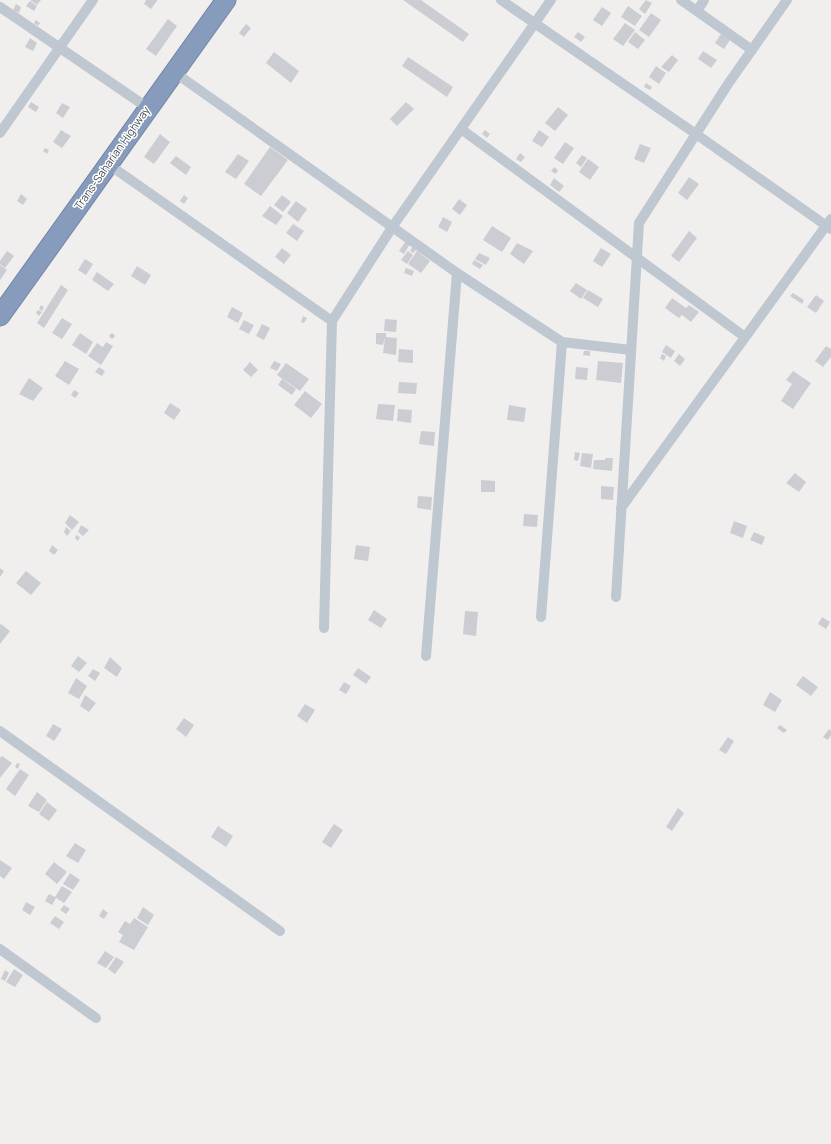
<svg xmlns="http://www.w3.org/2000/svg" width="831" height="1144" font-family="Manrope,sans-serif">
	<rect width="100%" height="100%" fill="#f1efee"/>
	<path fill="#cbcdd3" d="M30,0H41L37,5Z
		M146,0H157V1L151,9L144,4Z
		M403,0H421L469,34L463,42Z
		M646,0L652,3L645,14L639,9Z
		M30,1L37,6L34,11L26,6Z
		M16,4L21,7L19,13L13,10Z
		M628,6L642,16L635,26L621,17Z
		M602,7L611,13L602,26L593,20Z
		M651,13L661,20L649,37L639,30Z
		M168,19L177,26L156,56L146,49Z
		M36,20L40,23L38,26L34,23Z
		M625,23L635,30L623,46L613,39Z
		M246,24L251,28L244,37L239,33Z
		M578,32L585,37L581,42L574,37Z
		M635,32L645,40L638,49L628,42Z
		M721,34L730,40L724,49L715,43Z
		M30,38L37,43L33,51L25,47Z
		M703,51L717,60L711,68L698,59Z
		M274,52L299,71L291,83L266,63Z
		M672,55L678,60L669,72L661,67Z
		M408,57L453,87L447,97L402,66Z
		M656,66L666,73L659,84L649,77Z
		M646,83L652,87L650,90L644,87Z
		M31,102L39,107L36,112L28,107Z
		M406,102L414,109L397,126L390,119Z
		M62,103L70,107L63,118L56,113Z
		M558,107L568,115L555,131L545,123Z
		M61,130L71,136L62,148L53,142Z
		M485,130L490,134L487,138L482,134Z
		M539,130L549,137L542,147L532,141Z
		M160,134L170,142L154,164L144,157Z
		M565,142L574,148L563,164L554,158Z
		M640,144L651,148L644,163L634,159Z
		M270,147L288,160L261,196L244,184Z
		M45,148L49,150L47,154L43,151Z
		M520,153L525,157L521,162L516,159Z
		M238,154L249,161L236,179L225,172Z
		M582,155L587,158L581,167L576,163Z
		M176,156L191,167L186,175L170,163Z
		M588,159L599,167L590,180L579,172Z
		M554,167L558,170L556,174L551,171Z
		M689,177L699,184L687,200L678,193Z
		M554,178L564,186L559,192L550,185Z
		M21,194L27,199L23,205L17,201Z
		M184,195L188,198L184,204L180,201Z
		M282,195L291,202L283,212L274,205Z
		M459,199L467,205L460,215L452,209Z
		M296,201L307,209L298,222L287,213Z
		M270,206L283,216L276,225L262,216Z
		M443,217L452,222L447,232L438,227Z
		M293,224L304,231L297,241L286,233Z
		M492,226L511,238L502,252L483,240Z
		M689,231L697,238L679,262L671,256Z
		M405,242L410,244L404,254L399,251Z
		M517,243L533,251L524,264L510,254Z
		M413,246L416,249L414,253L410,251Z
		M282,248L291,255L284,264L275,257Z
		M601,248L611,254L602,267L593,261Z
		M7,251L14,256L5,268L0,264V261Z
		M408,251L413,255L407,264L401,260Z
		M417,251L430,261L421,273L408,264Z
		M479,253L490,258L486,265L475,259Z
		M85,259L93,264L86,275L78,270Z
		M474,260L483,265L480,269L472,264Z
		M0,265L7,270L0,280Z
		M137,266L151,275L145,285L131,276Z
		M406,268L414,271L412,276L404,273Z
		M97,272L114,284L108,291L92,280Z
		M576,283L587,290L581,299L570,291Z
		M61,285L68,290L44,328L37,323Z
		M588,290L603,299L598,307L583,298Z
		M793,293L804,300L802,304L790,296Z
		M816,295L824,301L816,313L807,307Z
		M672,298L686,308L689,305L699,312L691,322L682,315L679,318L665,308Z
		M41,305L44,307L42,311L39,309Z
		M232,307L243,313L238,323L227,317Z
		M38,310L42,312L39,316L36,313Z
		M303,316L307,318L304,323L301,322Z
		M62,318L72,324L62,339L52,333Z
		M385,319L397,320L396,332L384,331Z
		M244,320L254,325L249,334L239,329Z
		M262,324L270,328L264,340L256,336Z
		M80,333L93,342L86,354L72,345Z
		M376,333H386V337L397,338L396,355L383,353L385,337L383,345L376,344Z
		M109.5 336a2.5 2.5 0 1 1 5 0a2.5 2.5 0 1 1-5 0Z
		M106,342L113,346L101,365L88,356L97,343L103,347Z
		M666,345L675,351L671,358L662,352Z
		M826,346L831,349V357L823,367L815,361Z
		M399,349L413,350V363L398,362Z
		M584,351H590V356L583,355Z
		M662,354L666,356L664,361L660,358Z
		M679,354L685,359L680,366L674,361Z
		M65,361L79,369L69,385L55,376Z
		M274,361L281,364L277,371L270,368Z
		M598,361L623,363L621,383L596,380Z
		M250,362L258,370L251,377L243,370Z
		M286,363L309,379L300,391L277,375Z
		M99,367L105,371L102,376L95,372Z
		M576,367L588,368L587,380L575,379Z
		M793,371L811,383L793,409L781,401L792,384L786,380Z
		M29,378L43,388L33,401L19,394Z
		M282,379L296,389L292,395L278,385Z
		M399,382L417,383L416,394L398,393Z
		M74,390L79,393L75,398L71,395Z
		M305,391L322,404L311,418L294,405Z
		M170,403L181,410L174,420L164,413Z
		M378,404L395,405L393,421L376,419Z
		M509,405L526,408L524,422L507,420Z
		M398,409L412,410L411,423L397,421Z
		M421,431L435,432L434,446L419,444Z
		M575,452L580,453L578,461L574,460Z
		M582,453L593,454L591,468L580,466Z
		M605,458H613L612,471L593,469L594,460H605Z
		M795,473L806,482L799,492L786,483Z
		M481,480L495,481V492H481Z
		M601,486L614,487L613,500L601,499Z
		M418,496L432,497L431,510L417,508Z
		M524,514L538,515L537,527L523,526Z
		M70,515L79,522L72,530L65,523Z
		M734,521L747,526L743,538L730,533Z
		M81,525L89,530L83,536L78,532Z
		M66,527L71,531L67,536L64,532Z
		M754,532L765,537L762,545L750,540Z
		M76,535L80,537L78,541L75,538Z
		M52,545L58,550L54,555L49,551Z
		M356,545L370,547L368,561L354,559Z
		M0,568L4,571L0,577Z
		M26,571L41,583L31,595L16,583Z
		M374,610L387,619L381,628L368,620Z
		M465,611L478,612L476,636L463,634Z
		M822,617L830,622L826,629L818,624Z
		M1,624L10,631L0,644V625Z
		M78,656L87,663L79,672L71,666Z
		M110,657L122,668L117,677L104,668Z
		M358,668L371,677L366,684L353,675Z
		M93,669L100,673L95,681L88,676Z
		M803,676L818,687L811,696L796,685Z
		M76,678L87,686L79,699L68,693Z
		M344,682L351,686L346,694L339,690Z
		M770,692L782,700L775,712L763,705Z
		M85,695L96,703L89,712L80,706Z
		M305,704L315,710L307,723L297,716Z
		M184,718L194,725L186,737L176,729Z
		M53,724L62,729L54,741L46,736Z
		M780,725L787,730L784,733L777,728Z
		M829,729L831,731V735L828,740L823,737Z
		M728,737L734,741L726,754L719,750Z
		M2,756L12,763L0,778V758Z
		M17,763L20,764L18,769L15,767Z
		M20,769L29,775L15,796L6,789Z
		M37,792L47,800L39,812L28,806Z
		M47,802L57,810L49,821L39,814Z
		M678,808L684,813L672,831L666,827Z
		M334,824L343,830L331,848L322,842Z
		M218,826L233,836L226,847L211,837Z
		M75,843L86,850L78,863L66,856Z
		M0,860L12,868L4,879L0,876Z
		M54,862L67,872L57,884L45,874Z
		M70,873L80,880L73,890L63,884Z
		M62,886L72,892L64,903L56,898L52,905L45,901L49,894L55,897Z
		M26,902L35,907L30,915L22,910Z
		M64,905L70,909L66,914L60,910Z
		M143,907L154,915L148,925L137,918Z
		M103,909L108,913L104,919L99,916Z
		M55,916L64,922L59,929L50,923Z
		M134,918L148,927L134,950L119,942L123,935L118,932L125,921L130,924Z
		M105,951L114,957L106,968L97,963Z
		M116,957L124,962L115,974L108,969Z
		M14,969L23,975L15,987L6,982Z
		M5,970L9,973L5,981L1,979Z"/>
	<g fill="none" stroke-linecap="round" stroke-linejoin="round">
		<defs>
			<path id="highway" d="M0,316L226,0"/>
		</defs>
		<use href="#highway" stroke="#7386a8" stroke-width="21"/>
		<path stroke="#bfc7d0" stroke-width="10" d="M501,0L696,134L831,229
			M681,0L752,50
			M0,7L148,108
			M697,11L704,0
			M174,72L457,273L426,656
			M461,129L745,337
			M0,133L93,0
			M108,164L332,321
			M457,273L562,342L631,350
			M621,508L831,219
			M616,597L639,223L728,84L787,0
			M541,617L562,342
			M324,628L332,321L393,226L551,0
			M0,731L280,931
			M0,949L96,1018"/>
		<use href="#highway" stroke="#879bbc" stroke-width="19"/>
	</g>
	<g text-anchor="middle" stroke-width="3" stroke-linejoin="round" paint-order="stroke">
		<g font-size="11" fill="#47505b" stroke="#fff">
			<text transform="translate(112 158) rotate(-55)" y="4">Trans-Saharian Highway</text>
		</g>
	</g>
</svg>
